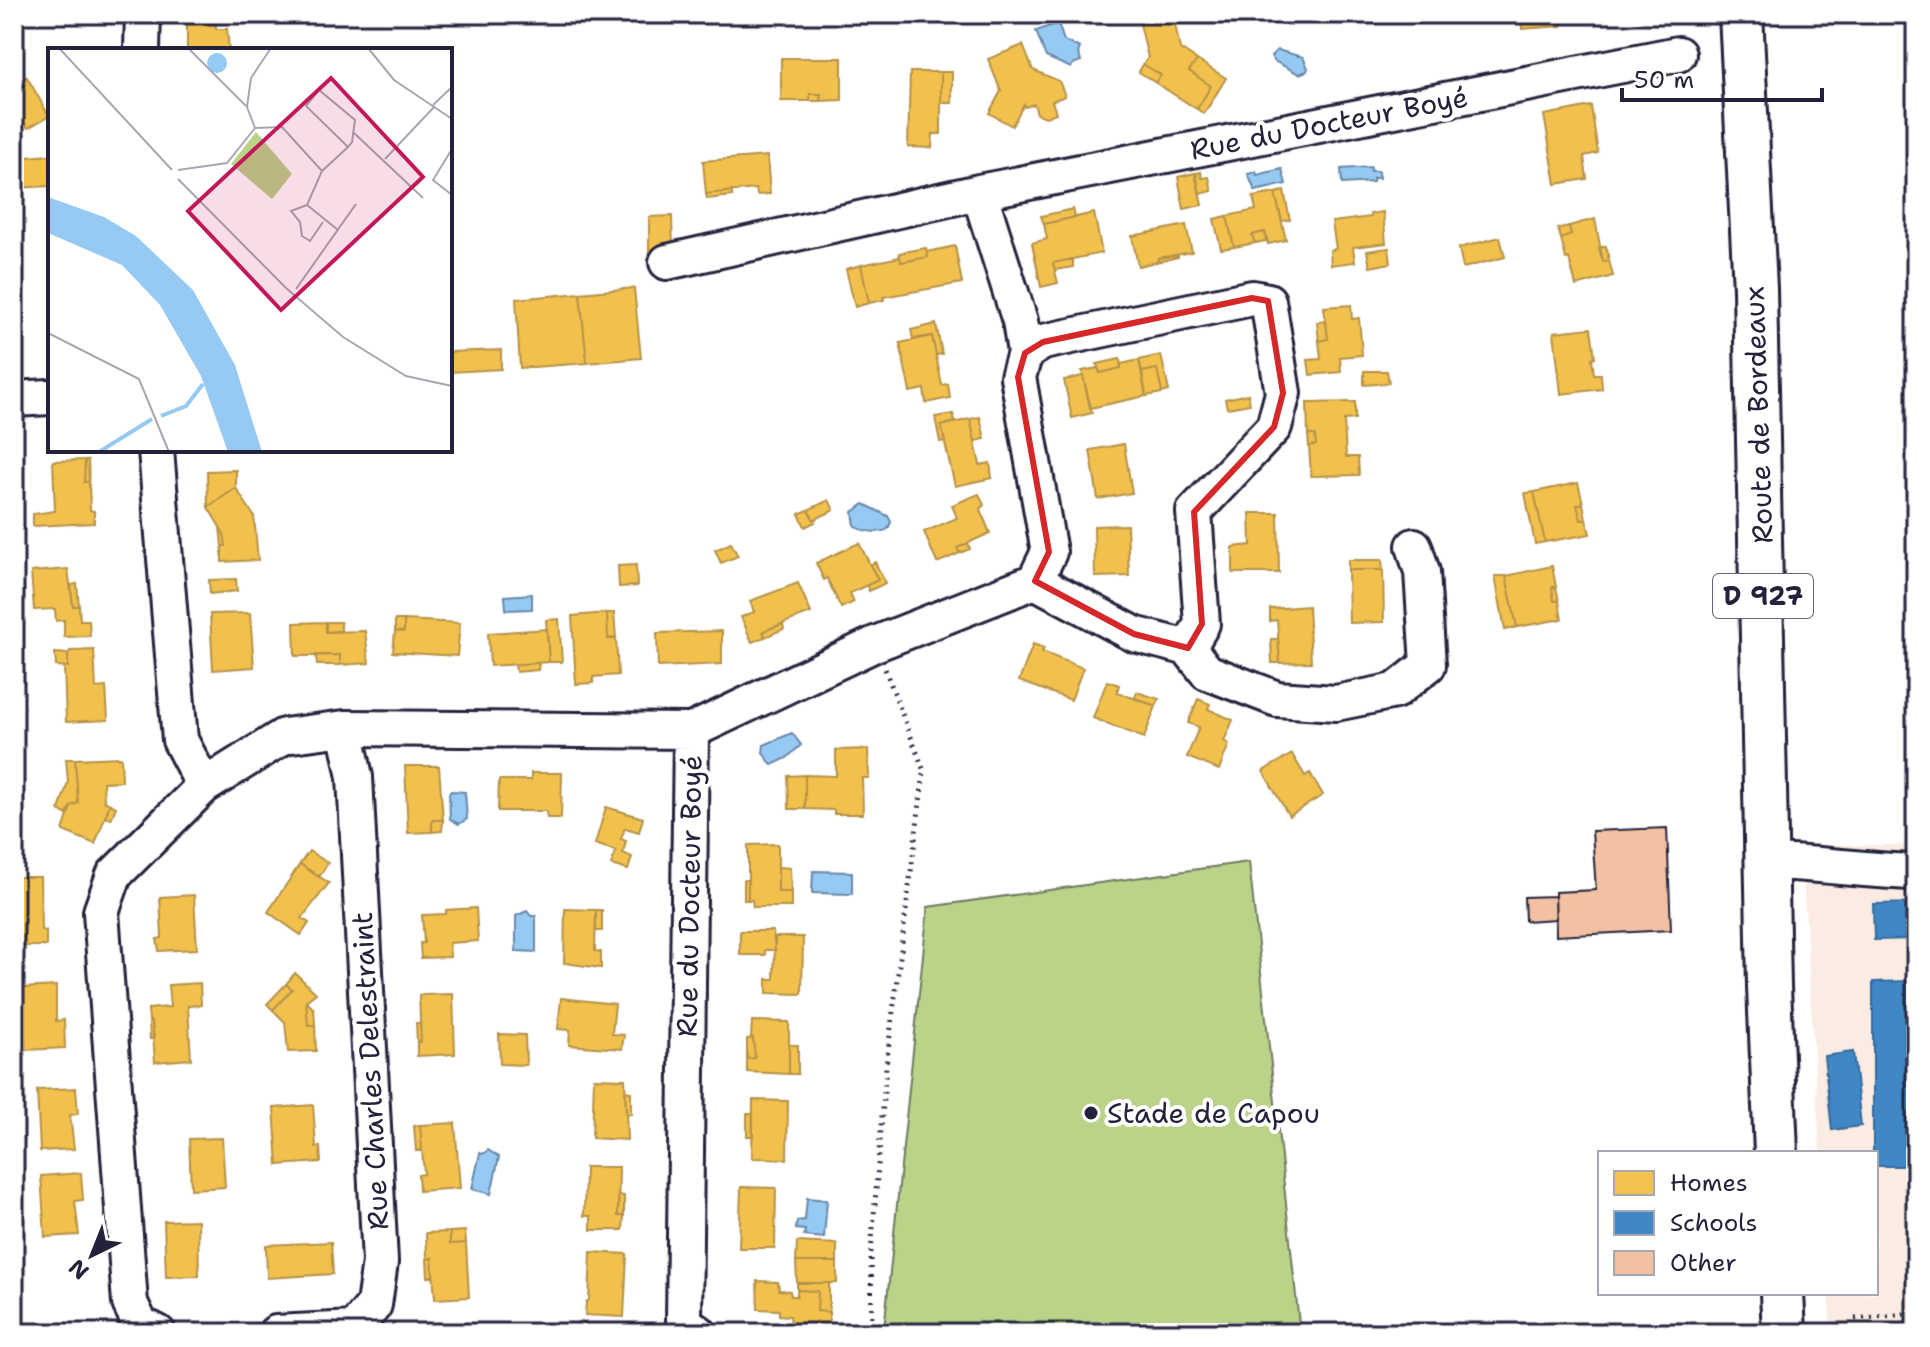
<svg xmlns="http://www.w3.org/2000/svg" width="1930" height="1347" font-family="'Shantell Sans',sans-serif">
	<rect width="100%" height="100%" fill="#fff"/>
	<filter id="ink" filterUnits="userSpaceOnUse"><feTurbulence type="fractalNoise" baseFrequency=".0125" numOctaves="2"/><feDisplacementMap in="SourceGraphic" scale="16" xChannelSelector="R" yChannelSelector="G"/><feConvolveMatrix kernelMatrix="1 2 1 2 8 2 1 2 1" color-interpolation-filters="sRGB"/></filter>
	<g filter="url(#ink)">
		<path fill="#fbece3" d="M1819,845H1916V1333H1831L1828,1293H1876V1153H1820L1803,878L1821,872Z"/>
		<path fill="#bbd389" stroke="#6e7a62" stroke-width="2" d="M1249,862L1300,1333H887L885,1320L928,907Z"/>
		<path fill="#96caf3" stroke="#6887a9" stroke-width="2" d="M1058,23L1064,41L1080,48L1078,53L1081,61L1073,64L1071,68L1046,57L1036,31Z
			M1277,50L1303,57L1308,68L1307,71L1299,74L1274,61L1271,56Z
			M1371,167V171H1378L1379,178H1373V182L1342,184L1341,169Z
			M1282,169L1286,184L1255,191L1248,174L1256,172L1257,175Z
			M864,504L888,516L891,522L888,529C880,534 863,532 855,526L853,512Z
			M532,594V609L506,610L505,596Z
			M792,733L801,745L787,758L772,765L763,753L764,745Z
			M451,791L465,792L467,819L459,824L450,819L449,793Z
			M813,871L852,872V894L812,893Z
			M527,911L531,916H536V952L516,951V916Z
			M488,1150L499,1157L491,1194L472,1189L480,1153L483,1154Z
			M807,1198L827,1200L824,1238L804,1236L805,1230L796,1229L797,1221L805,1220Z"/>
		<path fill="#f2c14e" stroke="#b49148" stroke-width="2" d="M181,14H215L216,29H227L229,50H187V23L182,19Z
			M1173,14L1180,49L1197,60L1189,71L1211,86L1197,109L1156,83L1161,75L1143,64L1148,58L1138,15Z
			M1521,14H1561L1562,26L1522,29Z
			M1023,45L1033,70L1059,81L1065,96L1052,101L1056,113L1046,117L1037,114L1034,104L1025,107L1024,104L1012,126L989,113L1001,91L988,59Z
			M781,58H842V100L820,101L821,94H810V101H781Z
			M1197,60L1226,78L1204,114L1197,109L1211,86L1189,71Z
			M1143,64L1161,75L1156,83L1139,72Z
			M910,72H941V134H933L932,148L908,147Z
			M941,72H952V103H941Z
			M14,77H27L49,116L28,128L14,111Z
			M810,94H821L820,101H810Z
			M1591,106L1598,153L1584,156L1587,179L1556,184L1544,115Z
			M50,155V186L15,188L14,158Z
			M767,156L770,194L757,195L756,189L706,194L703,161Z
			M1201,172L1202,178L1209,177L1212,191L1200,194L1196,173Z
			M1195,173L1202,205L1184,209L1178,177Z
			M732,191V196L707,199L706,194Z
			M1284,191L1290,220L1282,221L1275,193Z
			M1275,193L1286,240L1268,244L1265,232L1252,235L1255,243L1234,247L1227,216L1256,210L1253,197Z
			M1073,209L1075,217L1044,224L1041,216Z
			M1383,212L1386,243L1353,247L1355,262L1331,265L1330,250L1336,249L1332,222L1371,217L1370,214Z
			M1094,213L1102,253L1053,263L1058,283L1041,287L1032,243L1047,239L1044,224Z
			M672,216L673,251L649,252V217Z
			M1227,216L1234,247L1221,249L1214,219Z
			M1595,219L1603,262L1609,260L1613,276L1576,286L1569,258L1566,259L1561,239L1571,235L1569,226Z
			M1186,225L1192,252L1158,258L1157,262L1138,266L1132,236Z
			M1569,226L1571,235L1561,239L1558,229Z
			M1265,232L1266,241L1255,243L1252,235Z
			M1500,237L1505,257L1463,268L1459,248Z
			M955,246L962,283L883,297L884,300L869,303L861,265L900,257L901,262L928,257L927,252Z
			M1606,246L1609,260L1603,262L1599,248Z
			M926,248L928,257L901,262L899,253Z
			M1389,248L1391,263L1370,267L1367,251Z
			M1178,255V257L1157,262L1158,258Z
			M1073,259V267L1055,270L1053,263Z
			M861,265L869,303L855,307L846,269Z
			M22,273L23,302H19V321H14V274Z
			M634,288L641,358L587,363L580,293Z
			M580,293L587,363L520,368L516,299Z
			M1351,305L1352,319L1359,318L1362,355L1340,357L1341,372L1310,375L1308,360L1321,359L1319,341L1328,339L1324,307Z
			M1326,321L1328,339L1319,341L1317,322Z
			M936,324L942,354L936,355L932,336L913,339L911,330Z
			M1591,328L1595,357L1592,358L1594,374H1601L1602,389L1561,394L1554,332Z
			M932,336L942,385L948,384L950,398L926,403L924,389L910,392L900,343Z
			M501,350V369L450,372V352Z
			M1161,355L1169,391L1162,393L1157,369L1142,372L1139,360Z
			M1120,359L1121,368L1100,373L1097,364Z
			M1139,360L1146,396L1090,408L1082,371L1098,368L1100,373L1121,368V364Z
			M1157,369L1162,393L1146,396L1142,372Z
			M1364,371H1387L1389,383L1364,385Z
			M1083,376L1092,413L1072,418L1064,380Z
			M1248,394L1250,404L1227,408L1225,399Z
			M1355,402V419L1344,420L1346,457H1358L1359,475L1311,476L1309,446L1316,445L1315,435H1308L1307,403Z
			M953,414L955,422L941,426L945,441L940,442L935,417Z
			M980,417L985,439L975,441L970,419Z
			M970,419L980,465L990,463L992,478L955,486L941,426Z
			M1308,435H1315L1316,445L1309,446Z
			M1124,444L1132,493L1098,499L1090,450Z
			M85,460H88L89,482H84Z
			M85,460L84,482H89L90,510L94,511V523L33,526V514L55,511L53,461Z
			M236,470V488L208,507L207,471Z
			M1578,483L1583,503L1577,505L1581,520L1586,519L1590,534L1545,542L1534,492Z
			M236,488L254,516L258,560L222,562V546H226L224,534L208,507Z
			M1534,492L1545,542L1535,544L1525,493Z
			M979,494L984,505L980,509L990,533L957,548L960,553L937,563L924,532L957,518L952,505Z
			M829,500L834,510L814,520L808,510Z
			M1583,503L1586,519L1581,520L1577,505Z
			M808,510L815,522L805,527L799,514Z
			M1250,513H1278L1279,573H1233V547L1251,545Z
			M1127,525L1129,576L1095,577L1094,526Z
			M220,527L224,534L226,546H222Z
			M731,543L738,556L721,563L715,550Z
			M859,543L878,580L850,593L854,602L841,608L827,578L824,580L816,563Z
			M968,543L970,549L960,553L957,548Z
			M1348,560H1382L1383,570H1348Z
			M875,562L885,583L869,591L867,585L878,580L870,565Z
			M636,565L637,586L619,587L618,566Z
			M1552,566L1556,587H1552L1554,601H1559L1562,619L1517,627L1506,576Z
			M68,569L73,606H79L80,620H89L90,636L64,637V620L56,621L55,609L34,610L31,572Z
			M1348,570H1383L1384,622L1349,623Z
			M1495,576H1506L1517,627L1505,630Z
			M236,579L237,591L210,594L209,580Z
			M798,583L811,613L763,631L765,637L752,642L741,617L754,612L750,601Z
			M77,584L79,606H73L71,585Z
			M1552,587H1556L1559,601H1554Z
			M1308,606L1311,662L1280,663L1277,620L1270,621V609Z
			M250,613L254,667L213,670L210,614Z
			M607,613L608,639L616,638L618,675L593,677V683L576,684L572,616Z
			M607,613H614L616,638L608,639Z
			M559,619L562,662H549L546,620Z
			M395,620H404V632L395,631Z
			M404,620L460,623L457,656L393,652L395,631L404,632Z
			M326,622V632L365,631L369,663L340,665V655L295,656L294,623Z
			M326,622H341V631L326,632Z
			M783,624L784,629L765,637L763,631Z
			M547,629L549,662L490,666L488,633Z
			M722,631V664L658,667L657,633Z
			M1271,639H1278L1280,663H1272Z
			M1033,644L1044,648L1042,652L1083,668L1071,700L1019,681Z
			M94,650L96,688L106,687L108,720L66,722L64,667H68V654L70,651Z
			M55,653L68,654V667L56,666Z
			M316,655H340V665H317Z
			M539,663L538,670L516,672L515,665Z
			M1107,681L1119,685L1117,692L1156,706L1144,738L1093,718Z
			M1137,692L1159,699L1156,706L1135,698Z
			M1198,699L1210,704L1208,709L1233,720L1224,741L1229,744L1219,770L1187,757L1199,727L1188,723Z
			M868,749L869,778H862L863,814H834V810L805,809V775L836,776V750Z
			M1292,754L1305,776L1310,773L1323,795L1289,816L1263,771Z
			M121,757L122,781L103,782L104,801L110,804L95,844L63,831L71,806L78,803L75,759Z
			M66,759H75L78,803L71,806L67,815L59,810L68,782Z
			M405,766H439L443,820H432V832L408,833Z
			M531,773H562L561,818H547L546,811H498L499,780H531Z
			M805,775V809H789L788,776Z
			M110,804L116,807L111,819L105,817Z
			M606,807L643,818L639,832L625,828L621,839L626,841L623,853L632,857L628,870L611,865L616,851L595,844Z
			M432,820H443L442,831L432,832Z
			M778,844V892H791V907H753L752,900H748V845Z
			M309,851L328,863L319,877L300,864Z
			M300,864L329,883L302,918L309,923L301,935L268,912Z
			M778,867L790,868L791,892H778Z
			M14,877H40L41,930L46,931V946H19V932H14Z
			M744,880H748V900H744Z
			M194,895L197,949L159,951L157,939L162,938L160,897Z
			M476,908L478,941L449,943L450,957L421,958L420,943H424L422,915L446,914V910Z
			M565,909L596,910L595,951L601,952V968L564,963Z
			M596,910H602V931H596Z
			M740,931H773L775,950H765V955H740Z
			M14,932H19V946L14,947Z
			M775,937H803L802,994L767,993V979H774Z
			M295,973L316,993L306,1001L308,1025L315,1024L316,1051L288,1052L285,1022L273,1010L292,989L286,984Z
			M200,983L201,1005L188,1006L191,1059L155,1062L152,1022L149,1021L148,1009L170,1007L168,985Z
			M286,984L292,989L273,1010L267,1004Z
			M56,986V1021L64,1020L65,1048L25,1050L22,988Z
			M453,994L455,1054L417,1056V1042H421L419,995Z
			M561,998L615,1004L612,1034L624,1035L622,1049L569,1045L570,1030L558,1029Z
			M306,1001L314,1009L315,1024L308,1025Z
			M149,1021L152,1022L154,1039H150Z
			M752,1021L789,1022V1074L747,1072V1059L755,1058L753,1038H751Z
			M416,1023H420L421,1042H417Z
			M499,1034L525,1035L526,1065L500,1064Z
			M753,1038L755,1058L747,1059V1039Z
			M789,1045H798V1074H789Z
			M594,1078L625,1079L627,1140L592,1138Z
			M76,1088L78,1114L70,1115L74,1149L40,1151L37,1090Z
			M625,1091L631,1092V1114H626Z
			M753,1100L788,1101L787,1159L752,1158Z
			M313,1105L316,1147H320L321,1162L278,1165L274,1108Z
			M753,1113V1136H747V1114Z
			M455,1123L460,1188L419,1191L418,1175L424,1174L420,1125Z
			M420,1125L422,1150L416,1151L414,1126Z
			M222,1138L225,1187L191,1189L189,1139Z
			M585,1167H619L618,1216H624L623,1230H591V1216H584Z
			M81,1173L83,1200L75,1201L79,1235L45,1237L41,1176Z
			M741,1187L776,1188L775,1248H739Z
			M618,1195L624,1196V1216H618Z
			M198,1220L199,1276L166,1277L164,1221Z
			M465,1231L466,1243L450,1244V1232Z
			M450,1232V1244L466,1243L469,1297L435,1299L432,1258L427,1259L426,1233Z
			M331,1242L333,1274L267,1278L266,1245Z
			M797,1242L837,1244V1262H796Z
			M591,1252L627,1254L624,1317L585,1315L586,1302L589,1300Z
			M432,1258L433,1276L428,1277L427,1259Z
			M796,1262H837V1283H797Z
			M757,1281L778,1282L779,1290L790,1291L791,1296H797V1290L818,1291L817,1311L829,1312V1326L791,1324L790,1316L779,1315V1310L758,1309Z
			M797,1283H829V1312L817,1311L818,1291L797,1290Z"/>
		<path fill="#3f88c5" stroke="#36699c" stroke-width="2" d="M1916,903V939L1874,940L1873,904Z
			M1910,981L1909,1064H1916V1120H1909V1166H1876V1153H1873V982Z
			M1853,1052L1861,1126L1832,1130L1824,1056Z"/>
		<path fill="#f2c0a3" stroke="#22223b" stroke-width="2" d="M1667,828L1671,930L1556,936L1555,892L1596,890L1592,831Z
			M1555,896L1556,919L1525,921L1524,897Z"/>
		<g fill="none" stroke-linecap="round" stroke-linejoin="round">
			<defs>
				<path id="minor" d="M142,50L143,14
					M667,262L979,192L1678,54
					M1025,353L1043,342L1252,298L1268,301L1283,393L1274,427L1194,512L1202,624L1188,648L1134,634L1035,581
					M14,399L50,397
					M156,450L180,740L204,786
					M1188,648L1207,672L1277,699L1336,703L1395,691L1428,665L1422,572L1414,546
					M1767,862C1817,863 1866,871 1916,872
					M158,1333L140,1324L130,1303L101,912L114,875L204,786L284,736L345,728L691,731
					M276,1333L354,1329L374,1305L380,1262L355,777L345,728
					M699,1333L684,1322L691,731L875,644L1035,581L1049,552L1018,377L1025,353L1020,321L979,192"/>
				<path id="major" d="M1741,14L1755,289L1769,987L1776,1153
					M1782,1293L1784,1333"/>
			</defs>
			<use href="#minor" stroke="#22223b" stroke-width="40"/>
			<use href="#major" stroke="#22223b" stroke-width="48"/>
			<path stroke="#22223b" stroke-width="5" stroke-dasharray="2 6" stroke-linecap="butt" d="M1855,1319L1916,1313
				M872,1333L871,1253L886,1066L924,771L885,669"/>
			<use href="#minor" stroke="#fff" stroke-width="34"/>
			<use href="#major" stroke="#fff" stroke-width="42"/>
		</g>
	</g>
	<path fill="none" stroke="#d62828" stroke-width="6" stroke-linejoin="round" d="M1252,298L1268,301L1283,393L1274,427L1194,512L1202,624L1188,648L1134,634L1035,581L1049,552L1018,377L1025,353L1043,342Z"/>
	<circle fill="#22223b" stroke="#fff" stroke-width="3" cx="1091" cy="1113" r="8"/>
	<g text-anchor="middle" stroke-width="8" stroke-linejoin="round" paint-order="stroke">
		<rect fill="#fff" stroke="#646476" stroke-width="2" x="1713" y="574" width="100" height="44" rx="6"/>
		<g font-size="26" font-weight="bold" fill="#22223b">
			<text x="1763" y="605">D 927</text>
		</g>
		<g font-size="28" fill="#22223b" stroke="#fff">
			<text transform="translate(1329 123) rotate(-11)" y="10">Rue du Docteur Boyé</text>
			<text transform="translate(1758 415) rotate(-92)" y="10">Route de Bordeaux</text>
			<text transform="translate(689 896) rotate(-89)" y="10">Rue du Docteur Boyé</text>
			<text transform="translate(370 1071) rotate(-93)" y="10">Rue Charles Delestraint</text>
		</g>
		<g font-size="28" fill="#22223b" stroke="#fff" text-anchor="start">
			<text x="1107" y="1123">Stade de Capou</text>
		</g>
	</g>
	<g transform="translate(48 48)">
		<rect width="404" height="404" fill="#fff"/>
		<path d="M208,84L244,126L224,151L183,116Z" fill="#bbd389"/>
		<path d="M159 15a10 10 0 1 1 20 0a10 10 0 1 1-20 0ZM0,149L56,169L88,188L145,242L187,317L214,404H180L153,328L112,257L74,217L0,185Z" fill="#96caf3"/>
		<path fill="none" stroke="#96caf3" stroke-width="4" d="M113,368L138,358L155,336M51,404L104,371"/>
		<path fill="none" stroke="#a7a7b1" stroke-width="2" d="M11,0L124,122M140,0L198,58M320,0L346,32L404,71M385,57L404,39M207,80L234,79L274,123L259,157L290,182M207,80L199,59L203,30L223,0M306,85L375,150M404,101L385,132L404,147M337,111L387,58M130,122L179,115L207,80M274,123L300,99L304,94L307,72L271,42L258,58L300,99M130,131L238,240L295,289L358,328L404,338M259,157L243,163L252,174L254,188L262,193L275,174M248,241L308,156M0,285L91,331L121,404"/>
		<path fill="#c2185b" fill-opacity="0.15" stroke="#c2185b" stroke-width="4" d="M283,30L375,129L233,262L140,163Z"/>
		<rect width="404" height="404" fill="none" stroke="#22223b" stroke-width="4"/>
	</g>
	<rect width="1930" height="1347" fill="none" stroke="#fff" stroke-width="48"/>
	<rect x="24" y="24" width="1882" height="1299" fill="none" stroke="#22223b" stroke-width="3" filter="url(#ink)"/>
	<rect x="1598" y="1151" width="280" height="144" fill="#ffffff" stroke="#a7a7b1" stroke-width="2"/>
	<rect x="1614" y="1171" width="40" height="24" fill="#f2c14e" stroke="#a7a7b1" stroke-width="2"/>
	<text x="1670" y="1191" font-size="24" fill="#22223b">Homes</text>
	<rect x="1614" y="1211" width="40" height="24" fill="#3f88c5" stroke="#a7a7b1" stroke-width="2"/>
	<text x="1670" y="1231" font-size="24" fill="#22223b">Schools</text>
	<rect x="1614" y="1251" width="40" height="24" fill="#f2c0a3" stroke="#a7a7b1" stroke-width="2"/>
	<text x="1670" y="1271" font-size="24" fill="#22223b">Other</text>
	<g transform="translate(92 1255) rotate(223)" stroke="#ffffff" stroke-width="6" paint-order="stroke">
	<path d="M0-6L14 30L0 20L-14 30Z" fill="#22223b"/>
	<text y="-12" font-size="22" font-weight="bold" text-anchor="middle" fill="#22223b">N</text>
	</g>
	<path d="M1622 88v12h200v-12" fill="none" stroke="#22223b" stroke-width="4"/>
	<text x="1634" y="88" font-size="24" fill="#22223b" stroke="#ffffff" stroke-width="6" paint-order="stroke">50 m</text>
</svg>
